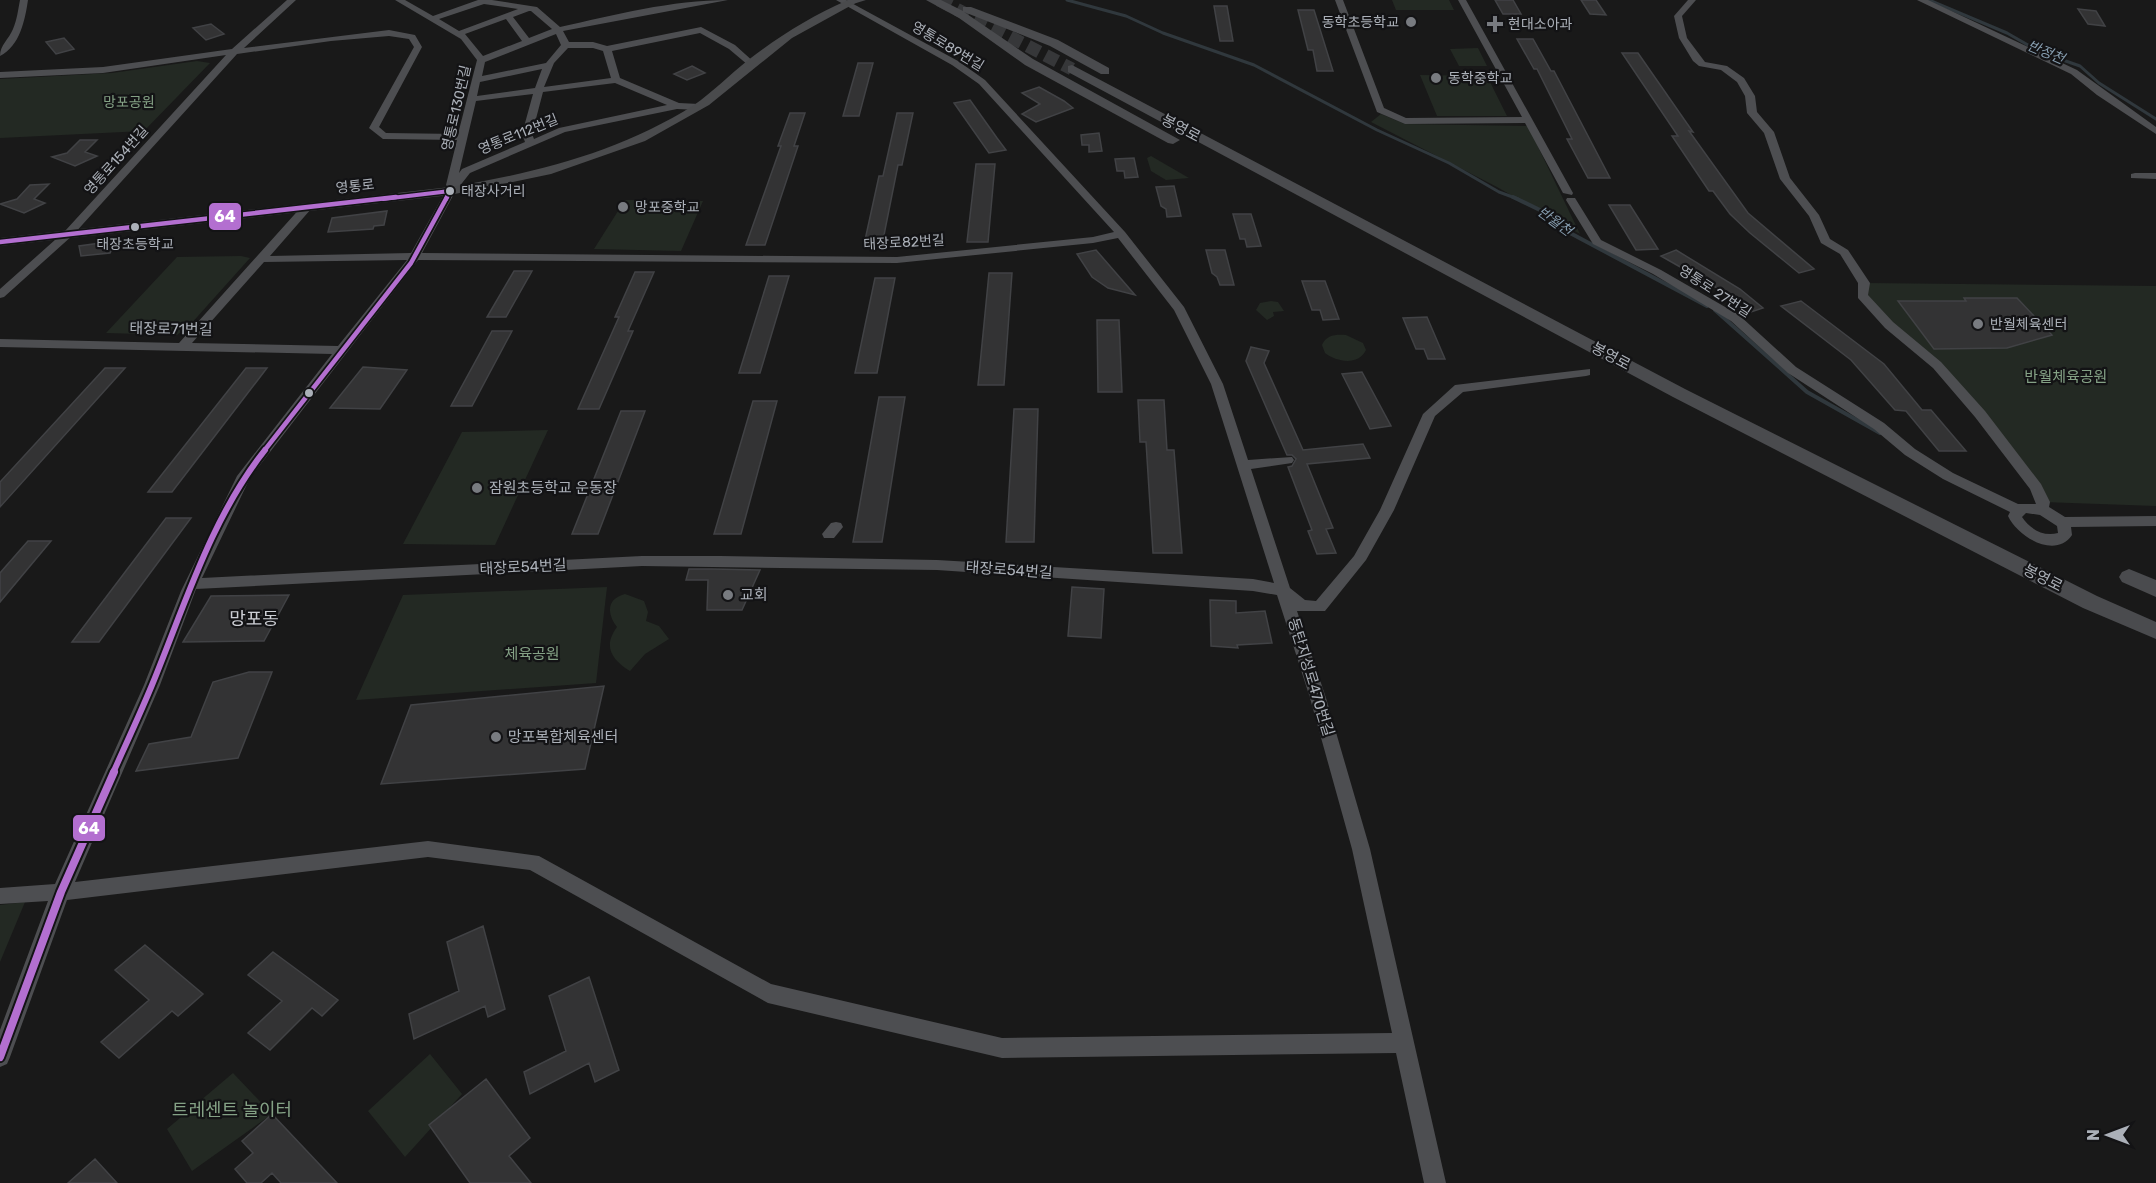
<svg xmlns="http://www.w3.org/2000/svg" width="2156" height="1183" font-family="Rubik,'Noto Sans KR',sans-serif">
	<rect width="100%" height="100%" fill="#191919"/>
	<path fill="#232923" d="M1392,0H1449L1454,10H1396Z
		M1478,48L1487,66H1459L1450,49Z
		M197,61L210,63L144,131L0,138V79L112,73Z
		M1420,75L1487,76L1507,116H1437Z
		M1381,114L1405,124L1528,126L1580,234L1497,187L1371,122Z
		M1151,156L1189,178L1166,180L1151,171L1147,158Z
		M625,200L703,201L681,251L594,249Z
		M241,256L250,258L189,326L177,335L106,333L177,257Z
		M1864,283L2156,286V506L2043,502L1980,414L1862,296Z
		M1271,301L1278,302L1284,311L1273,312L1274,316L1267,320L1256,310L1260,303Z
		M1346,335L1363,343L1366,350C1358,366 1337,362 1325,353L1322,345C1326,335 1336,334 1346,335Z
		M548,430L495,545L403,544L462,432Z
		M607,587L596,683L356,700L403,595Z
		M625,594L644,601L648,612L646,621L659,626L669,639L645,654L630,671C611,659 603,646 617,627C607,614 606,599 625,594Z
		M25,902L0,962V905Z
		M430,1054L462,1094L405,1157L368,1111Z
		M233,1073L272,1114L192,1171L167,1129Z"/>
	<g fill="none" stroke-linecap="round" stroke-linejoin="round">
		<path stroke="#30383d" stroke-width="3" d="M1067,0L1126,16L1163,33L1254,65L1377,130L1449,163L1499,192L1518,199
			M1929,0L2007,33L2040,52L2080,66L2099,83L2156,119"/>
		<path stroke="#30383d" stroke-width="4" d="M1513,197L1544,212L1555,225L1707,306
			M1715,310L1807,392L1880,433"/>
	</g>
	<path fill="#333334" stroke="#414245" stroke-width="1.5" d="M1495,0H1513L1521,14H1503Z
		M1581,0H1596L1606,15L1590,14Z
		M1214,6H1227L1233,41H1220Z
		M2078,9L2096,11L2105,26L2088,24Z
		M1298,10H1314L1333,71H1317L1313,50H1308Z
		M211,24L224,34L206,40L193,28Z
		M64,38L74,49L56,54L46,42Z
		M1517,39H1533L1551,71H1554L1610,178H1588L1567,139H1572L1537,69H1534Z
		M1622,53H1638L1693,132L1689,131L1748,213L1814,269L1799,273L1750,233L1730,214L1713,191H1709L1672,136H1678Z
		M858,63H873L859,116H843Z
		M692,66L705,73L687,80L674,74Z
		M1039,87L1064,101L1073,108L1036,122L1022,114L1040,104L1022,93Z
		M970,100L997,138L1006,150L989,153L954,103Z
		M790,113H805L794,146H798L765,245H746L781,146H778Z
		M897,113H913L902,165H898L883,240H865L879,176H883Z
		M1099,133L1102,151L1089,152V145H1082L1081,135Z
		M80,140H97L85,152L97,156L75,166L52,157L67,153Z
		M1134,158L1138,177L1125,178L1124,171H1117L1115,159Z
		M976,164H995L988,242H967Z
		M49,184L34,199L45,203L24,213L0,204L17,199L30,185Z
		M1174,186L1181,216L1167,217L1166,209L1161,206L1156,187Z
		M1609,205H1630L1658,249L1636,250Z
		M387,211L384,225L374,226L373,229L328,232L332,218Z
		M1233,214H1251L1261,246L1247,247L1245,239H1240Z
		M116,241L110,253L81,256L79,246Z
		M1096,250L1135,295L1108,288L1092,277L1077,254Z
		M1206,250H1225L1234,285H1220L1217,277L1212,273Z
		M1676,250L1740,289L1763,308L1748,313L1726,293L1661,256Z
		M514,271H532L506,317H487Z
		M635,272H654L628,331H633L599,409H578L619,317H615Z
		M989,273H1012L1004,385H978Z
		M769,276H789L760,373H739Z
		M875,278H895L877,373H855Z
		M1302,281H1325L1339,319L1323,320L1320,310H1312Z
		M1964,298H2017L2052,335L2007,348L1934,349L1898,301H1966Z
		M1801,301L1884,364L1922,410H1931L1966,451H1939L1906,411L1895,410L1851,360L1781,306Z
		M1427,317L1445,359H1428L1424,349H1416L1403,318Z
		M1097,320H1119L1122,392H1098Z
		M492,331H512L472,406H451Z
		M1251,347L1269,351L1264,363L1303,450L1363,444L1370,458L1307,464L1333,528L1326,529L1336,553L1317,554L1308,531L1312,530L1288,467L1292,466L1296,459L1292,455H1287L1246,361Z
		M363,367L407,370L380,409L330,408Z
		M105,368H125L0,507V482Z
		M246,368H267L172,492H148Z
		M1362,372L1391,426L1370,429L1342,374Z
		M879,397H905L882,542H853Z
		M1138,400H1164L1167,450H1174L1182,553H1153L1146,442H1140Z
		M753,401H777L741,534H714Z
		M1014,409H1038L1034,542H1006Z
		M621,411H645L598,534H572Z
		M166,518H191L99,642H72Z
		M28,541H51L0,602V573Z
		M689,569H712L760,570L742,610H707L708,580H686Z
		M1072,587L1104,589L1101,638L1068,636Z
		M289,595L264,641L183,642L211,596Z
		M1210,600L1236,601V613L1265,611L1272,643L1237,645L1238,648L1211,646Z
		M249,672H272L238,758L136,771L149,744L191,737L213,682Z
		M604,686L585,769L381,784L411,705Z
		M483,926L505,1009L488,1017L485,1006L414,1039L409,1014L459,991L447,942Z
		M145,945L203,994L178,1016L172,1011L119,1058L101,1042L149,1000L115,970Z
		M273,952L338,1000L322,1016L312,1008L270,1050L248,1033L282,1001L248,975Z
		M589,977L619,1070L595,1082L589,1063L530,1094L524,1072L566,1051L549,996Z
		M486,1079L530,1138L509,1156L531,1183H470L429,1125Z
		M272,1114L337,1183H281L272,1173L261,1183H247L235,1169L253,1153L242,1141Z
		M95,1159L117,1183H68Z"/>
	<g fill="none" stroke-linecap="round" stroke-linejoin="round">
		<path stroke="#363739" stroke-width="13" stroke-dasharray="13 7" stroke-linecap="butt" d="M939,0L1072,69"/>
		<path fill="#4d4e51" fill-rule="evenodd" d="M20,0H28C25,20 20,46 0,56C0,45 9,39 13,29C17,20 18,10 20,0Z
			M287,0H296L244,48L389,30L415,35L422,47L379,127L386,133L458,134L477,60L461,39L395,0H405L433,16L478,0H492L537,7L560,27C614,15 672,0 728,0L563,31L569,42H593L607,46L701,27L735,45L755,63L748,65L729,49L700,33L612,51L620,78L679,103L699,104L704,107L699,110L677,109L565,132L470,173L455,192L422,253L897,257L1093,237L1114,232L979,84L952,65L836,0H846L958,61L985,80L1125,232L1184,307L1223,384L1248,460L1292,457L1294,460L1292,463L1251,469L1290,588L1305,600L1316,601L1354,556L1380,510L1423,414L1455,385L1590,369V375L1586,376L1463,392L1435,416L1394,510L1366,560L1325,611H1297L1326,698L1370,849L1446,1183H1424L1396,1053L1002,1058L768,1003L530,870L428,857L67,900L10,1057L7,1064L0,1067V1030L48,901L0,904V888L55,884L144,685L181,591L237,476L332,354L0,347V339L179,343L303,205H311V209L270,256L411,253L448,187L446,185L457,140L383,139L369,128L414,47L409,39L389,36L331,41L237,54L73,235L4,297L0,298V289L65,231L226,55L103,73L0,78V72L103,67L232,49ZM484,4L518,9L459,31L439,19ZM529,11H531L552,29L529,38L513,17ZM506,19L522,41L483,56L465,34ZM556,34L561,45L546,63L482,76L485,62ZM568,48H593L603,51L611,78L544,87L554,63ZM542,69L535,88L477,96L480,82ZM615,83L667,105L559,128L534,139L532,134L543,92ZM533,94L522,134L525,142L462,169L459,173L476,101ZM1118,238L1174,310L1211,384L1274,583L1253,579L937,560L720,556H642L202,578L250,478L418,260L897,263L1093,243ZM407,260L338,346L192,343L264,262ZM642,566L937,570L1253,591L1277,595L1310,698L1352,849L1392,1033L1002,1038L771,984L539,856L428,841L75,882L160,685L196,589Z
			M1335,0H1343L1384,108L1406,118L1522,117L1458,0H1466L1573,193L1572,195L1563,193L1525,123L1405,124L1377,112Z
			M1688,0H1696L1682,16L1687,38L1705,62L1727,66L1744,78L1755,96L1757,112L1774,132L1790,178L1819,215L1830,239L1848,250L1870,283L1868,295L1893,322L1941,362L1985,411L2041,484L2050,502L2049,507L2065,517L2156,516V526L2071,527L2072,535C2055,560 2017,536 2008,516L2010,512L1943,479L1905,455L1874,429L1788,373L1731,321L1653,274L1593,244L1566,200L1567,198H1575L1601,240L1661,270L1739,315L1796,367L1884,423L1915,449L1953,473L2018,504H2036L2030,489L1975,417L1933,368L1885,328L1858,298V283L1840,254L1821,243L1809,216L1780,179L1764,133L1747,113L1745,96L1737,82L1721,70L1699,66L1693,61L1679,38L1674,16ZM2026,513L2040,515L2057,526L2058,533C2043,537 2030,529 2022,517Z
			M1917,0H1928L2077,70L2156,127V134L2097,95L2071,74Z
			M2135,173H2156V179L2131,178V174Z
			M836,522L841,523L843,527L834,538H824L822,534L831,523Z"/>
		<path fill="#4a4b4d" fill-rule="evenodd" d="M848,0H861L792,38L709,105L645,141L551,174L450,195L0,246V238L450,187C536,173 620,152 694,105C713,92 729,75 747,61C778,37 811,16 848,0Z"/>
		<path fill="#4a4b4e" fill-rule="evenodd" d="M866,0L853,4L847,1L848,0Z
			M926,0H941L963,11V7H971L1058,40L1109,68V74H1101L1050,46L964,12L1033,59L1180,140L1173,144L1168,143L1025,65L959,18Z
			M1072,65L1685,389L2097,596L2156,622V639L2083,608L1673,397L1068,72V66Z
			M2129,569L2156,580V597L2122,582L2119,577L2122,572Z"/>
		<defs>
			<path id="bus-1-far3" d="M383,199L450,191
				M446,199L450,191"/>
			<path id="bus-1-far2" d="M0,242L396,197
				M264,451L411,263L447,197"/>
			<path id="bus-1-far1" d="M113,773C126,744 140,714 152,685C185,605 211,518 265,450"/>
			<path id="bus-1" d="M0,1057L61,892L114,772"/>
		</defs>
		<use href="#bus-1-far3" stroke="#131315" stroke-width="7"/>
		<use href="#bus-1-far2" stroke="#131315" stroke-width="8"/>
		<use href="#bus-1-far1" stroke="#131315" stroke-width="10"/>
		<use href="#bus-1" stroke="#131315" stroke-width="12"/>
		<use href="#bus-1-far3" stroke="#b36fd0" stroke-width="4"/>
		<use href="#bus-1-far2" stroke="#b36fd0" stroke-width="4.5"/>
		<use href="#bus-1-far1" stroke="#b36fd0" stroke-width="6"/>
		<use href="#bus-1" stroke="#b36fd0" stroke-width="8"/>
	</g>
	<g fill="#787b80" stroke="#131315" stroke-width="2">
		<circle cx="1411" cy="22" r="6"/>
		<path d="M1492 15h6v6h6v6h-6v6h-6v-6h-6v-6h6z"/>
		<circle cx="1436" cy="78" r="6"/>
		<circle cx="623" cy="207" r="6"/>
		<circle cx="1978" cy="324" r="6"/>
		<circle cx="477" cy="488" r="6"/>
		<circle cx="728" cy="595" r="6"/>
		<circle cx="496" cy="737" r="6"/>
	</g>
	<g fill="#abb0b8" stroke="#131315" stroke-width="2">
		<circle cx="450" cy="191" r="5"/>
		<circle cx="135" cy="227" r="5"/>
		<circle cx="309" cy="393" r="5"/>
	</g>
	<g text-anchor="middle" stroke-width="4.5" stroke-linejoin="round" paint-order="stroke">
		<g font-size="14" fill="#abb0b8" stroke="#131315" text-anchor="start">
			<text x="1399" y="27" text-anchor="end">동학초등학교</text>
			<text x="1508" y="29">현대소아과</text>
			<text x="1448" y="83">동학중학교</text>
			<text x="635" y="212">망포중학교</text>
			<text x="1990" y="329">반월체육센터</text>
		</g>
		<g font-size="14" fill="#abb0b8" stroke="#131315">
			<text transform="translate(948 46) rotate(31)" y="5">영통로89번길</text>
			<text transform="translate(456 108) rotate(-77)" y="5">영통로130번길</text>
			<text transform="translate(518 134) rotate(-22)" y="5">영통로112번길</text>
			<text transform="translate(116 160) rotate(-48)" y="5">영통로154번길</text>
			<text transform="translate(355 186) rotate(-6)" y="5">영통로</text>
			<text transform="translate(904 242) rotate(-3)" y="5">태장로82번길</text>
			<text transform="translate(1715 291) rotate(33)" y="5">영통로 27번길</text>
		</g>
		<g font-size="14" font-style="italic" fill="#869daf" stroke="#131315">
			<text transform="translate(2046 52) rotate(23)" y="5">반정천</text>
			<text transform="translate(1555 221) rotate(36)" y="5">반월천</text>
		</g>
		<g font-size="14" fill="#84a185" stroke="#131315">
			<text x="129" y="107">망포공원</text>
		</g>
		<g font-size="14" fill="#abb0b8" stroke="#131315" text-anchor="start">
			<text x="461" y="196">태장사거리</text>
			<text x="135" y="249" text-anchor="middle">태장초등학교</text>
		</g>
		<g font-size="15" fill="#abb0b8" stroke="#131315">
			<text transform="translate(1181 128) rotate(28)" y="5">봉영로</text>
			<text transform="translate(171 329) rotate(1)" y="5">태장로71번길</text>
			<text transform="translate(1611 356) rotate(28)" y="5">봉영로</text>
			<text transform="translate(523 567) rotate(-3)" y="5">태장로54번길</text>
			<text transform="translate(1009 570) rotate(4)" y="5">태장로54번길</text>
			<text transform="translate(2043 578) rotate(27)" y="5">봉영로</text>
			<text transform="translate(1311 677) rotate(73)" y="5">동탄지성로470번길</text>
		</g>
		<g font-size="15" fill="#84a185" stroke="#131315">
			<text x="2066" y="382">반월체육공원</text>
			<text x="532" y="659">체육공원</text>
		</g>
		<g font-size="15" fill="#abb0b8" stroke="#131315" text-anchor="start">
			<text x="489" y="493">잠원초등학교 운동장</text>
			<text x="740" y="600">교회</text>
			<text x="508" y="742">망포복합체육센터</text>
		</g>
		<g font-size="18" fill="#ccced4" stroke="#131315">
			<text x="254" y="625">망포동</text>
		</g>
		<g font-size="18" fill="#84a185" stroke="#131315">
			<text x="232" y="1116">트레센트 놀이터</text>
		</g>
	</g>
	<g stroke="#131315" stroke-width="2">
		<rect x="208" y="202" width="34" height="29" rx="6" fill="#b36fd0"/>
		<rect x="72" y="814" width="34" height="28" rx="6" fill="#b36fd0"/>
	</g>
	<g font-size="16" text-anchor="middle" font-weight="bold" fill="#fff">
		<text x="225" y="222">64</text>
		<text x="89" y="834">64</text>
	</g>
	<g transform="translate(2108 1135) rotate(270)" stroke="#131315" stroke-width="4.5" paint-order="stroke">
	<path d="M0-4.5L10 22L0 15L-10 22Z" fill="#abb0b8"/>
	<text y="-9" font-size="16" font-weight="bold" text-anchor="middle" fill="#abb0b8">N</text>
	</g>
</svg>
